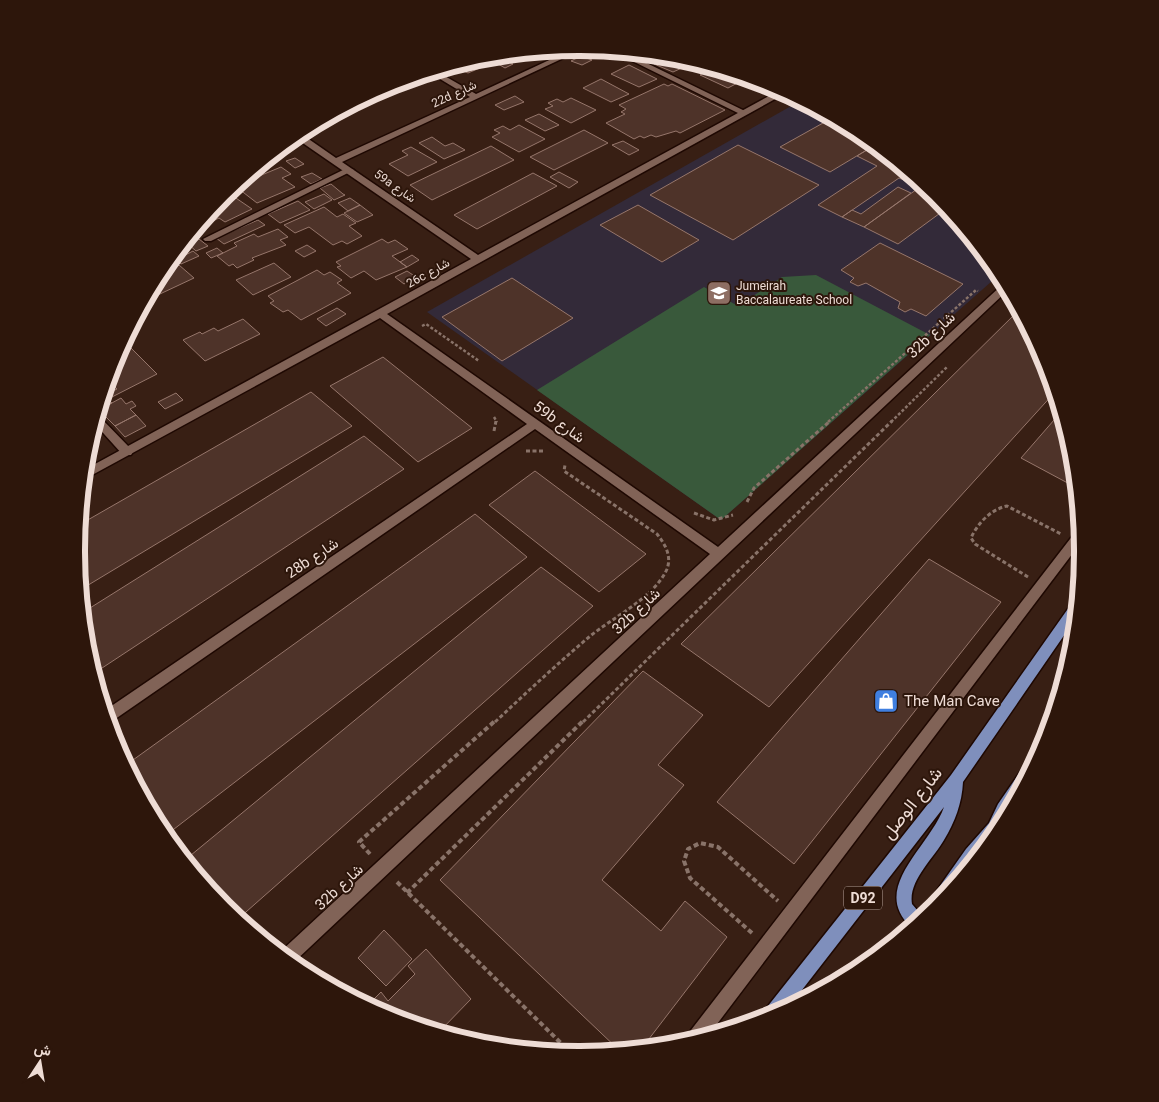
<svg xmlns="http://www.w3.org/2000/svg" width="1159" height="1102" font-family="Georgia,Vazirmatn,serif">
	<rect width="100%" height="100%" fill="#381f14"/>
	<path fill="#332a39" d="M800,101L859,133L936,195L1000,274L721,520L427,312Z"/>
	<path fill="#39593b" d="M816,275L930,335L721,520L537,390L704,287L738,306L782,277Z"/>
	<path fill="#4e3329" stroke="#96766b" d="M496,56L513,64L505,68L486,57Z
		M581,56L592,60L582,65L571,61Z
		M670,56L678,57L695,62L673,72L654,64Z
		M481,57L492,63L468,73L453,66Z
		M629,65L657,79L639,87L611,74Z
		M714,68L747,78L728,88L700,75Z
		M601,79L629,94L611,102L583,88Z
		M664,84L668,86L672,84L725,110L680,133L676,131L656,137L651,135L644,138L640,136L634,139L606,123L625,114L621,112L626,109L619,105Z
		M515,96L524,102L504,110L495,105Z
		M571,98L596,110L571,123L545,109L553,106L548,103L557,99L563,102Z
		M539,114L559,125L545,131L525,120Z
		M832,118L859,133L875,145L830,172L780,147Z
		M519,125L545,139L519,152L492,137L500,133L494,130L503,126L510,130Z
		M584,130L608,143L554,170L530,157Z
		M432,137L445,146L453,143L465,150L444,159L419,143Z
		M623,141L639,150L629,155L612,145Z
		M738,145L819,185L733,240L650,195Z
		M491,146L514,160L432,200L410,185Z
		M411,147L437,162L408,176L389,164L408,155L402,151Z
		M872,147L884,153L936,195L947,208L898,244L864,227L920,187L899,178L842,217L818,205L877,166L857,156Z
		M295,158L304,164L295,168L286,161Z
		M281,167L291,174L282,178L295,187L257,203L235,186Z
		M559,172L578,182L569,188L550,177Z
		M312,173L322,179L311,184L301,177Z
		M533,173L557,186L477,229L454,215Z
		M331,184L343,194L345,195L334,200L320,188Z
		M898,187L911,193L864,227L842,217L852,210L861,214Z
		M227,192L252,209L225,222L219,218L211,222L205,218Z
		M324,194L332,200L314,209L305,202Z
		M350,198L360,205L348,211L338,203Z
		M298,201L310,210L280,223L268,214Z
		M360,205L373,215L357,222L344,213Z
		M638,205L699,240L662,262L600,225Z
		M324,207L337,217L343,214L356,223L349,226L362,236L347,244L342,241L333,245L309,227L295,233L284,225Z
		M258,220L265,225L224,244L216,238Z
		M278,229L288,237L280,240L286,245L252,258L254,260L237,268L233,264L229,266L217,256L237,246L234,243L254,234L258,237Z
		M199,239L208,246L196,251L188,244Z
		M382,239L388,243L395,240L408,249L392,256L407,267L376,280L364,271L351,278L337,267L341,266L336,262Z
		M880,243L963,284L926,316L911,309L905,312L898,308L900,302L866,283L858,286L850,282L854,278L841,270Z
		M307,245L316,251L304,257L295,251Z
		M217,248L223,253L211,258L206,253Z
		M193,251L199,256L181,264L176,260Z
		M412,255L419,260L407,267L400,262Z
		M274,263L291,277L253,295L236,280Z
		M179,265L194,278L145,301L160,274Z
		M317,270L324,275L330,272L342,280L337,283L351,293L301,320L288,310L283,312L270,303L274,301L268,296Z
		M407,271L416,277L404,284L395,277Z
		M512,278L573,318L502,361L442,317Z
		M337,308L346,314L326,326L317,319Z
		M1017,312L1021,314L1045,359L1055,392L769,707L681,644Z
		M243,319L260,334L205,361L183,340L200,332L202,334L214,328L218,331Z
		M126,343L157,374L110,398L106,394L117,389L108,380L114,358L121,345Z
		M383,357L472,428L418,462L330,386Z
		M311,392L352,426L80,590L76,551L79,525Z
		M176,393L183,400L165,409L158,402Z
		M103,394L112,403L99,410V409Z
		M121,398L126,404L132,401L136,406L130,409L136,415L115,426L99,410Z
		M1061,412L1073,453L1077,488L1021,458Z
		M136,415L146,426L125,437L115,426Z
		M364,436L404,469L93,674L86,649L82,613Z
		M535,471L646,554L599,592L489,505Z
		M475,514L527,557L165,836L126,765Z
		M929,559L1001,602L794,864L717,802Z
		M541,567L593,606L238,919L223,907L185,860Z
		M643,671L703,715L658,765L684,785L602,880L661,931L685,901L727,937L642,1048L620,1051L440,880Z
		M384,930L412,959L386,986L358,958Z
		M426,949L471,999L439,1032L387,1016L367,1006L381,992L388,1001L415,974L408,966Z"/>
	<g fill="none" stroke-linecap="round" stroke-linejoin="round">
		<defs>
			<path id="service" d="M612,51L624,52L749,113L742,115Z
				M347,168L354,170L211,241H205L203,239Z
				M97,414L131,449L133,452L131,455H123L95,424Z
				M1081,528L1082,541L708,1036L686,1042L688,1034L1077,530Z"/>
			<path id="minor" d="M575,48H585L342,162L478,255L780,90L786,93L387,314L718,547L1003,284L1005,283L1008,290L292,964L280,952L710,554L535,429L108,724L104,711L527,424L380,318L83,480L84,470L471,259L294,137L300,133L336,158L470,97L430,73L436,71L476,94Z"/>
			<path id="primary" d="M1078,602L1076,618L963,782C962,803 955,822 944,840C933,859 908,881 912,904L923,917L911,927C869,888 930,847 944,807L788,1008L762,1019L764,1011L951,775L1072,603Z
				M1034,757L1037,758L998,831L930,911L928,906L930,900L966,849L989,823L998,804L1029,759Z"/>
		</defs>
		<use href="#service" stroke="#1e0802" stroke-width="3"/>
		<use href="#minor" stroke="#1e0802" stroke-width="3"/>
		<use href="#primary" stroke="#1e0802" stroke-width="3"/>
		<path stroke="#897369" stroke-width="2.5" stroke-dasharray="3 2" stroke-linecap="butt" d="M422,326L426,324L479,361
			M494,417L497,422
			M828,422L976,290L978,291
			M891,422L947,367"/>
		<path stroke="#897369" stroke-width="3" stroke-dasharray="4 2.5" stroke-linecap="butt" d="M494,431L496,421
			M526,451H544
			M747,502L754,488L830,421
			M694,513L714,520L733,515
			M1028,577L975,544L971,538C977,524 991,509 1007,506L1061,534
			M495,722C526,693 557,664 589,637C612,618 655,597 667,569C672,556 665,544 657,534L564,471L565,465
			M583,722L892,421"/>
		<path stroke="#897369" stroke-width="4" stroke-dasharray="5 3" stroke-linecap="butt" d="M370,854L359,842L496,720
			M397,882L572,1054
			M407,893L584,720
			M752,933L690,878L684,861L688,849L700,843L718,847L778,901"/>
		<use href="#service" fill="#816357" fill-rule="evenodd"/>
		<use href="#minor" fill="#816357" fill-rule="evenodd"/>
		<use href="#primary" fill="#7f8fbc" fill-rule="evenodd"/>
	</g>
	<defs>
		<symbol id="school-square" viewBox="-11 -11 22 22"><rect x="-9" y="-9" width="18" height="18" rx="4" fill="#8d6e63" stroke="#2d160b"/><path d="M0-5L7-2L0 1L-7-2ZM-4 1L0 2.5L4 1V4Q0 6-4 4Z" fill="#fff"/></symbol>
		<symbol id="shop-square" viewBox="-11 -11 22 22"><rect x="-9" y="-9" width="18" height="18" rx="4" fill="#3f7fe0" stroke="#2d160b"/><path d="M-5-2.5h2.3a2.7 3.5 0 0 1 5.4 0H5L5.5 6h-11ZM-1.5-2.5h3a1.5 2.3 0 0 0-3 0Z" fill="#fff"/></symbol>
	</defs>
	<g fill-rule="evenodd">
		<use href="#school-square" x="705" y="279" width="28" height="28"/>
		<use href="#shop-square" x="872" y="687" width="28" height="28"/>
	</g>
	<g text-anchor="middle" stroke-width="4" stroke-linejoin="round" paint-order="stroke">
		<g font-size="12" fill="#eedcd5" stroke="#2d160b">
			<text transform="translate(454 94) rotate(-25)" y="4">22d شارع</text>
			<text transform="translate(395 186) rotate(35)" y="4">59a شارع</text>
			<text transform="translate(428 273) rotate(-29)" y="4">26c شارع</text>
		</g>
		<g font-size="12" fill="#eedcd5" stroke="#2d160b" text-anchor="start">
			<text x="736" y="290">Jumeirah<tspan x="736" dy="14">Baccalaureate School</tspan></text>
		</g>
		<rect fill="#2d160b" stroke="#b4a198" stroke-width="1" x="844" y="886.5" width="38" height="23" rx="4"/>
		<g font-size="14" font-weight="bold" fill="#eedcd5">
			<text x="863" y="903">D92</text>
		</g>
		<g font-size="15" fill="#eedcd5" stroke="#2d160b">
			<text transform="translate(931 335) rotate(-43)" y="5">32b شارع</text>
			<text transform="translate(559 422) rotate(36)" y="5">59b شارع</text>
			<text transform="translate(312 558) rotate(-34)" y="5">28b شارع</text>
			<text transform="translate(636 611) rotate(-43)" y="5">32b شارع</text>
			<text transform="translate(339 887) rotate(-43)" y="5">32b شارع</text>
		</g>
		<g font-size="15" fill="#eedcd5" stroke="#2d160b" text-anchor="start">
			<text x="904" y="706">The Man Cave</text>
		</g>
		<g font-size="18" fill="#eedcd5" stroke="#2d160b">
			<text transform="translate(912 803) rotate(-52)" y="6">شارع الوصل</text>
		</g>
	</g>
	<path d="M0 0H1159V1102H0ZM579 56H580A494 494 0 0 1 1074 550V552A494 494 0 0 1 580 1046H579A494 494 0 0 1 85 552V550A494 494 0 0 1 579 56Z" fill="#2d160b" fill-rule="evenodd"/>
	<path fill="none" stroke="#eedcd5" stroke-width="6" d="M579 56H580A494 494 0 0 1 1074 550V552A494 494 0 0 1 580 1046H579A494 494 0 0 1 85 552V550A494 494 0 0 1 579 56Z"/>
	<g transform="translate(40 1062) rotate(12)" stroke="#2d160b" stroke-width="4" paint-order="stroke">
	<path d="M0-4L9 19L0 12L-9 19Z" fill="#eedcd5"/>
	<text y="-8" font-size="14" font-weight="bold" text-anchor="middle" fill="#eedcd5">ش</text>
	</g>
</svg>
